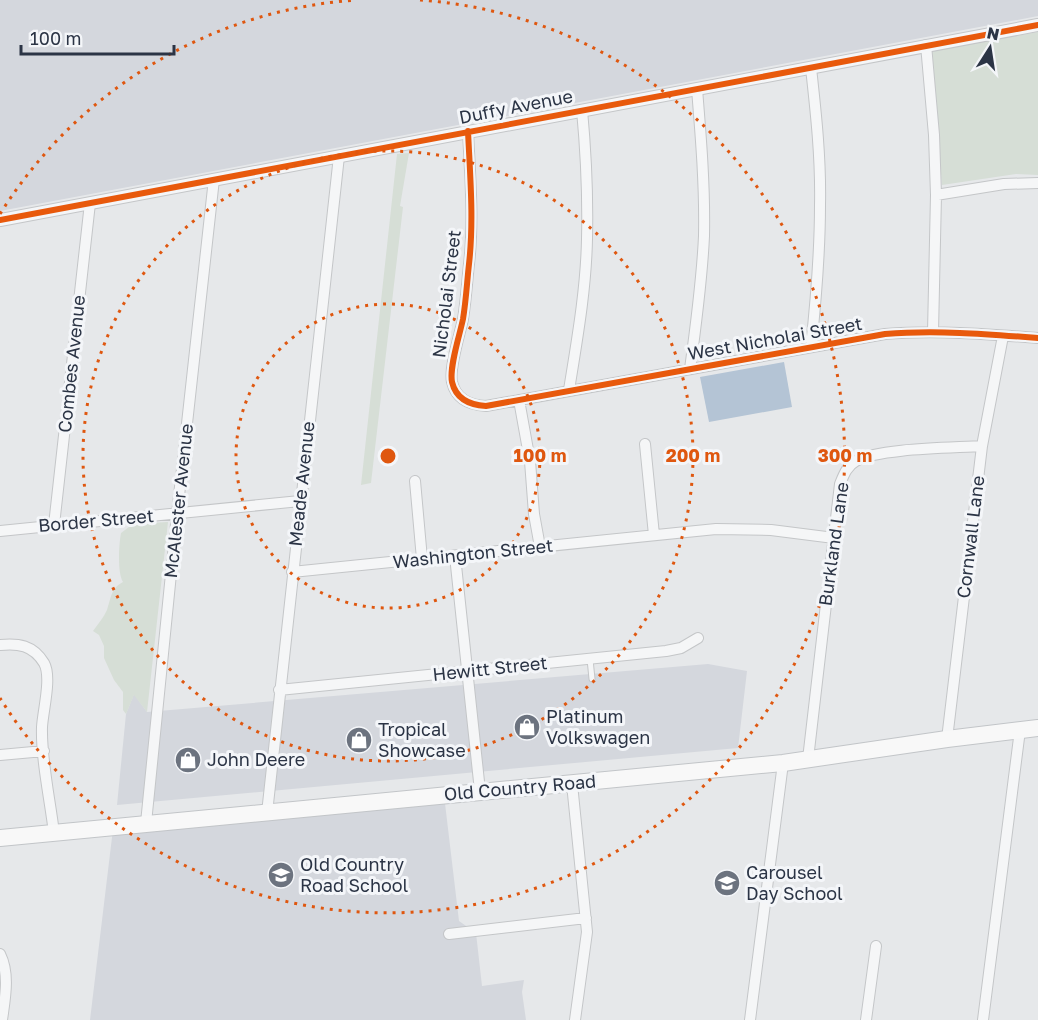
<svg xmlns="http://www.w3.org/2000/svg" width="1038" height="1020" font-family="'Golos Text',sans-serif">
	<rect width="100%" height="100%" fill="#e6e8ea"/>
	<path fill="#d4d7dd" d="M0,0H1038V16L0,211Z
		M708,664L747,671L738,748L117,805L126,714L134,694L147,712Z
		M444,795L459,921L476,933L482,986L524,980L522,992L526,1020H90L113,829Z"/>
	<path fill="#d6ded6" d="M1038,32V175L1016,174L942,185L931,51Z
		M409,153L400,206L403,207L371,483L361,485L397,154Z
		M168,522L147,712L134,695L126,714L123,710V692L114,680L104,658V646L99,635L93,631C98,624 104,617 107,610C111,598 111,588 123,582C117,572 119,544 121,533L133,524Z"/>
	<path fill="#b4c4d5" d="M784,362L792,407L709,422L700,377Z"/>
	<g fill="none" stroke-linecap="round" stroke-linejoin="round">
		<defs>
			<path id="service" d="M590,659L592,679"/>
			<path id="minor" d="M926,45L934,135L936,195L933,332
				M811,68C816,113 821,159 820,205C820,253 816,300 811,347
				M468,131C470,175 474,220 469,264C467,282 466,301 463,319C460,334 449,367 452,382C456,399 469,405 486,406L885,334C936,330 986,334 1038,338
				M936,195L1004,184L1038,183
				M690,369C696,325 702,281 704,236C705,187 701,138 697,89
				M569,390C577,340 586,290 587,239C588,196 586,153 582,110
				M519,400L530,461L534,514L540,547
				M645,444L654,535
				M415,481L422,559
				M54,525L90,203
				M0,531L300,501
				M455,556L480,791
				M292,572L716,529L771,530L834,538
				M0,645C18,643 33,645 44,663C52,677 43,710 42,727C41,760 50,799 54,833
				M279,690L666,651L681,648L698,638
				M947,739L982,446L1003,336
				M0,755L44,751
				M808,759L840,484C844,474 847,466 856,461C879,448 952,448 982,446
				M572,784L587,932L575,1020
				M267,813L339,156
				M146,823L177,514L214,179
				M449,934L586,918
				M0,954C10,974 5,998 2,1020
				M750,1020L783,763
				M866,1020L876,946
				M983,1020L1020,730"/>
			<path id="tertiary" d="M0,220L1038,25"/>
			<path id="primary" d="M0,838L783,763L947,739L1038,728"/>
		</defs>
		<use href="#service" stroke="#c4c6c8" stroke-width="7"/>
		<use href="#minor" stroke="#c4c6c8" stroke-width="12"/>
		<use href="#tertiary" stroke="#c4c6c8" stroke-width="14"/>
		<use href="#primary" stroke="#c2c5c8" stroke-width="18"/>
		<use href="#service" stroke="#f5f6f7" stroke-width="5"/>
		<use href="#minor" stroke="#f5f6f7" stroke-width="10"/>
		<use href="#tertiary" stroke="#f5f6f7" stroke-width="12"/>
		<use href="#primary" stroke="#f8f8f8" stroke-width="16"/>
		<defs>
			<path id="cycleway" d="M468,131C470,175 474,220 469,264C467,282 466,301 463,319C460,334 449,367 452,382C456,399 469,405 486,406L885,334C936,330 986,334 1038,338
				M0,220L1038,25"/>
		</defs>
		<use href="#cycleway" stroke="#f4f6f9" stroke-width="10"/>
		<use href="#cycleway" stroke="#e8590c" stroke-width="6"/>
	</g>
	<g fill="none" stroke="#df570f" stroke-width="3" stroke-dasharray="3 6">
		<circle cx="388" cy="456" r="152"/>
		<circle cx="388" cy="456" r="305"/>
		<path d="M0 214A457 457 0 0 1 356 0M420 0A457 457 0 1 1 0 698"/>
	</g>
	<defs>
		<symbol id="shop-disc" viewBox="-11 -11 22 22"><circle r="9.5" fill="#6c737f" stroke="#f4f6f9"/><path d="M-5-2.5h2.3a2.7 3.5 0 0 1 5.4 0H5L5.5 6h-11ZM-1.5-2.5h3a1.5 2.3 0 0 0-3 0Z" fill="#fff"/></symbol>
		<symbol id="school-disc" viewBox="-11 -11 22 22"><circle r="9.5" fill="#6c737f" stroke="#f4f6f9"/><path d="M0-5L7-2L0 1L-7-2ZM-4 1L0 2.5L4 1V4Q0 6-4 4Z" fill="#fff"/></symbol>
	</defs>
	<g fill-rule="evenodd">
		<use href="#shop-disc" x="512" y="712" width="30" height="30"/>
		<use href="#shop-disc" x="344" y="725" width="30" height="30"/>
		<use href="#shop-disc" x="173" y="745" width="30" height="30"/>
		<use href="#school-disc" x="266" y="860" width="30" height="30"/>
		<use href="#school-disc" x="712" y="868" width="30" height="30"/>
	</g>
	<g text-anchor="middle" stroke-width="6" stroke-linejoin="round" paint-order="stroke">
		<g font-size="18" fill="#2b3445" stroke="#f4f6f9">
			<text transform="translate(516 107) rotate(-11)" y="6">Duffy Avenue</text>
			<text transform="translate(447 294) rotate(-83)" y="6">Nicholai Street</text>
			<text transform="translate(775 339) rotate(-10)" y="6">West Nicholai Street</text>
			<text transform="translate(72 364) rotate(-84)" y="6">Combes Avenue</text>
			<text transform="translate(302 484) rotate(-84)" y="6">Meade Avenue</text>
			<text transform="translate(179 501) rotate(-84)" y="6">McAlester Avenue</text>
			<text transform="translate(96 521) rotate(-5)" y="6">Border Street</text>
			<text transform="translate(971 537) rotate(-83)" y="6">Cornwall Lane</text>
			<text transform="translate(834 544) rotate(-82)" y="6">Burkland Lane</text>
			<text transform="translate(473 554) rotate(-6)" y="6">Washington Street</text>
			<text transform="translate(490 669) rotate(-6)" y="6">Hewitt Street</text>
			<text transform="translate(520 788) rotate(-5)" y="6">Old Country Road</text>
		</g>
		<g font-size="18" fill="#2b3445" stroke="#f4f6f9" text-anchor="start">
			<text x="546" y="723">Platinum<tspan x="546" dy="21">Volkswagen</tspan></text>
			<text x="378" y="736">Tropical<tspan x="378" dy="21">Showcase</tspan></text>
			<text x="207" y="766">John Deere</text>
			<text x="300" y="871">Old Country<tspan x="300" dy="21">Road School</tspan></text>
			<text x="746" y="879">Carousel<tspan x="746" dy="21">Day School</tspan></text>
		</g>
	</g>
	<circle cx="388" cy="456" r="9" fill="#df570f" stroke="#f4f6f9" stroke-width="3"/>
	<g font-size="18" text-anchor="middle" font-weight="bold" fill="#df570f" stroke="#f4f6f9" stroke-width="6" stroke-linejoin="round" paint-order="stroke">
		<text x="540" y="462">100 m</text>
		<text x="693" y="462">200 m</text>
		<text x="845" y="462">300 m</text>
	</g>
	<g transform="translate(990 48) rotate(12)" stroke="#f4f6f9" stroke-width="4.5" paint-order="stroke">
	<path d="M0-4.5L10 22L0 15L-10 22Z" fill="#2b3445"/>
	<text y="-9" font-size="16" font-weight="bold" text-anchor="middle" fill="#2b3445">N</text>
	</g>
	<path d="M21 45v9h153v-9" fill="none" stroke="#2b3445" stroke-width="3"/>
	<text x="30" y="45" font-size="18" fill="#2b3445" stroke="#f4f6f9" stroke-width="4.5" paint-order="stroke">100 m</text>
</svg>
